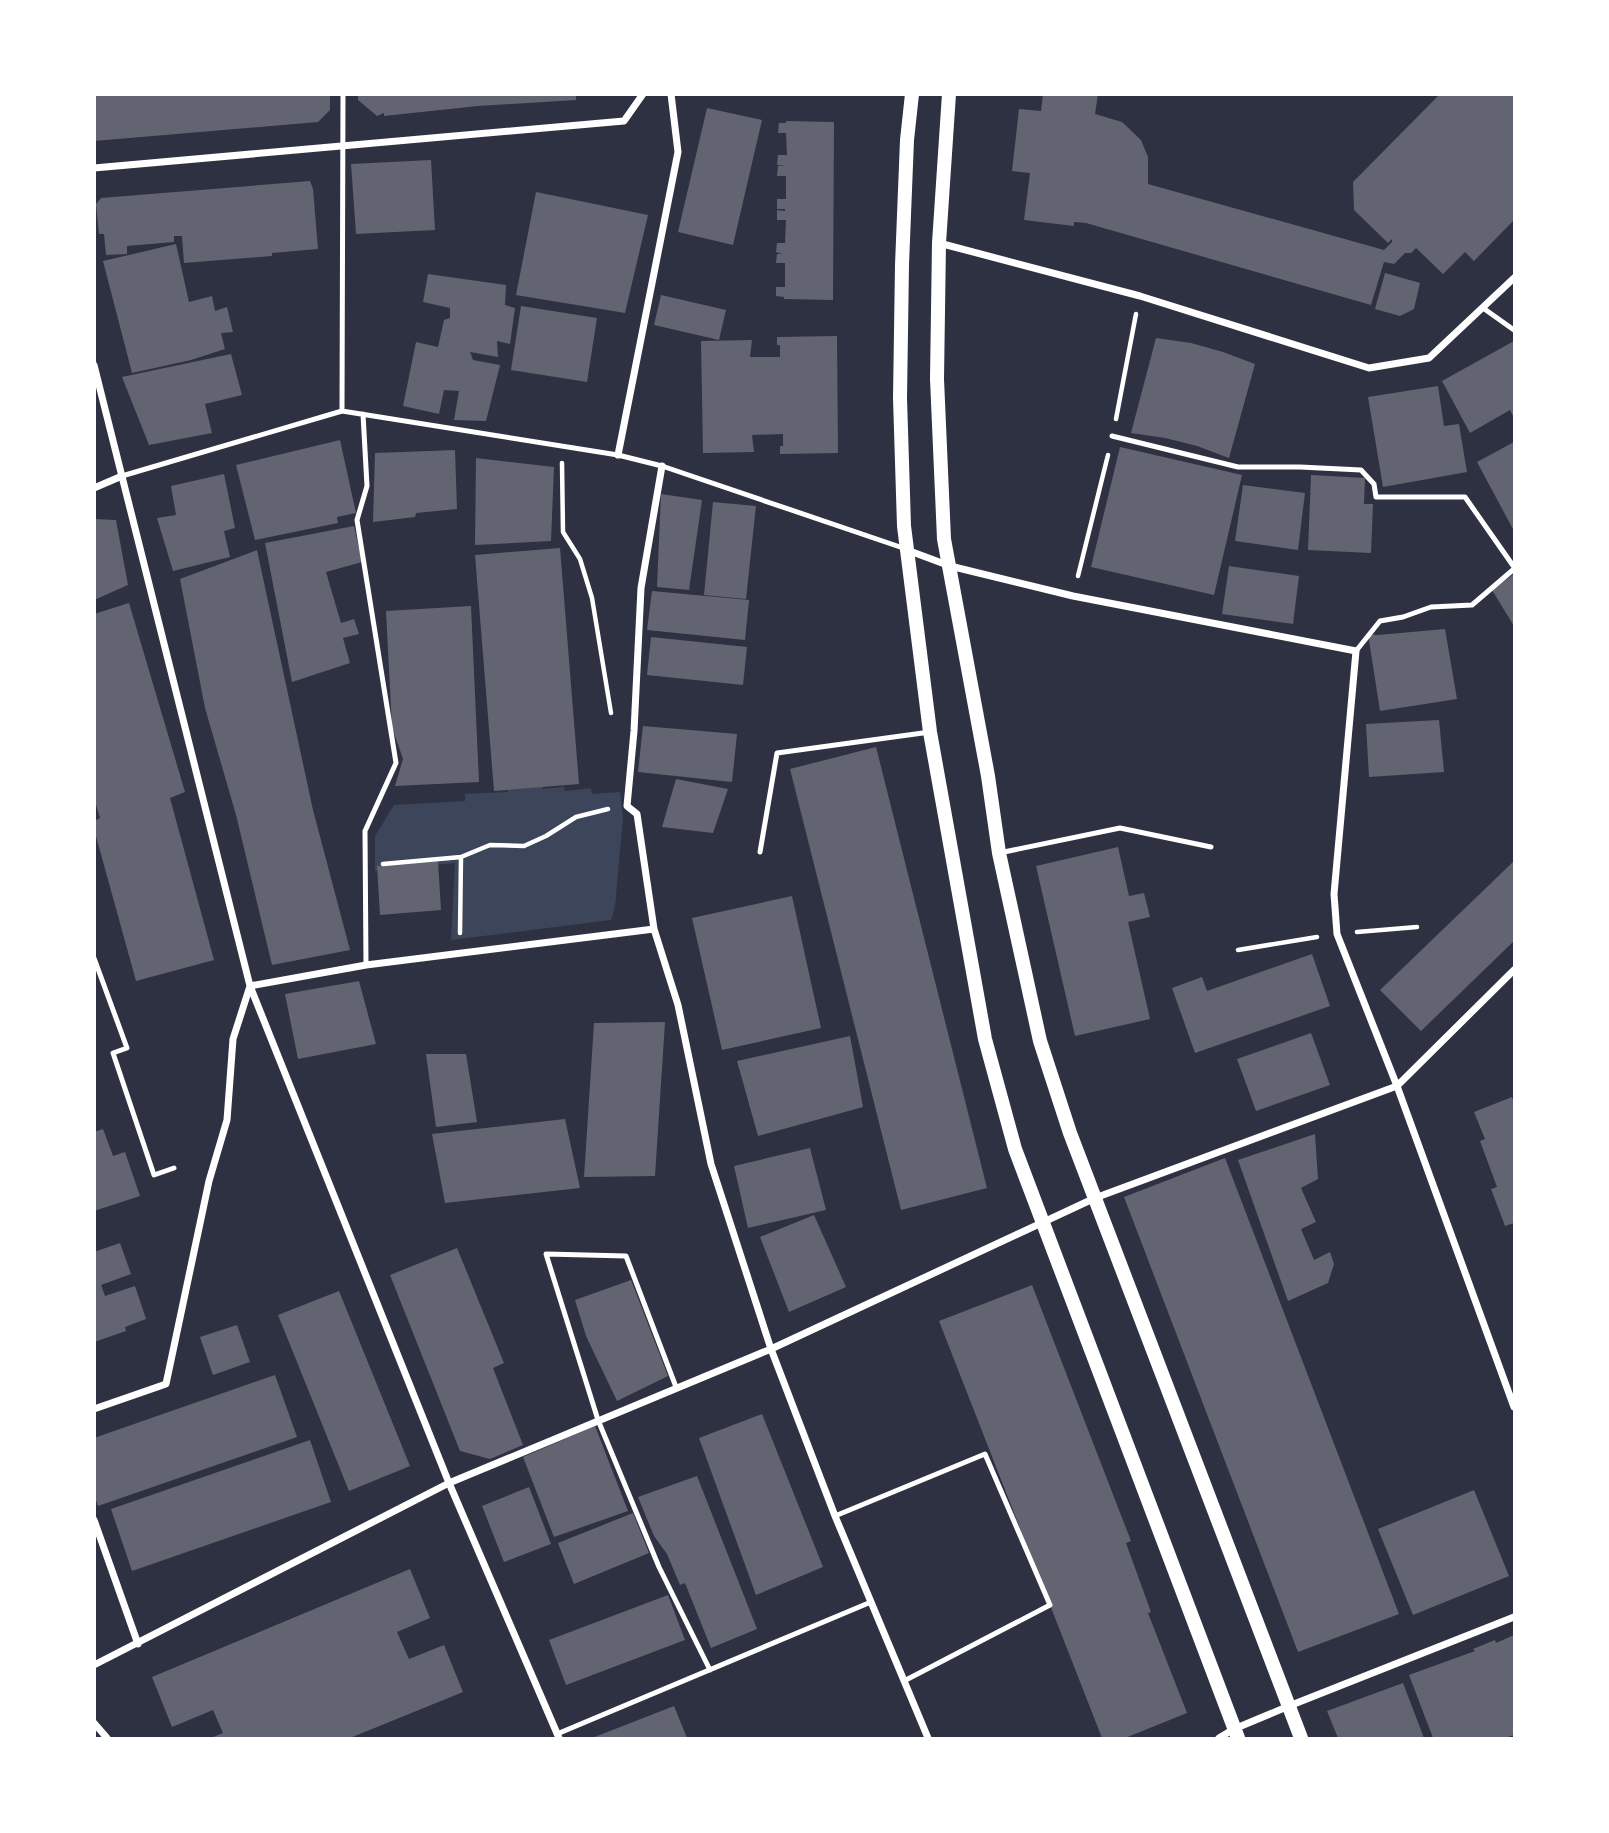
<svg xmlns="http://www.w3.org/2000/svg" width="1609" height="1833" font-family="Cabin,sans-serif">
	<rect width="100%" height="100%" fill="#2d3142"/>
	<path fill="#3c4559" d="M507,781L543,785V789L564,787L565,791L591,788L592,794L620,792L623,817L615,907L611,920L451,940L455,863L375,871V836L394,805L465,801V794L508,792Z"/>
	<path fill="#626471" d="M94,94H330V110L318,122L94,141Z
		M358,94H576V100L478,106L384,116V113L377,116L358,100Z
		M1043,94H1098L1095,114L1122,122L1141,140L1148,157V184L1384,250L1392,242V239L1388,243L1354,210L1353,182L1440,94H1514V220L1474,261L1465,252L1443,274L1416,248L1411,253H1405L1394,264L1384,262L1371,305L1086,223L1074,222V226L1024,220L1030,173L1012,171L1019,109L1041,111Z
		M707,108L762,120L733,245L678,232Z
		M786,121L834,122L833,300L784,299V297L776,296V287H785V263H776L777,254H782L776,252L777,243H785L786,220H777V210L785,211V209H777V199H786V176H777L778,166L785,165H777L778,155H787L786,133H778L779,123H786Z
		M431,160L435,230L356,234L351,164Z
		M310,181L313,189L318,249L272,253V256L184,263L182,236H174V242L127,246V254L106,255L104,234H99L96,204L101,198Z
		M536,192L648,215L625,313L516,295Z
		M176,244L189,302L212,296L215,311L227,307L233,332L221,333L225,349L191,360L132,373L103,261Z
		M1385,273L1420,283L1414,309L1400,316L1375,309Z
		M428,274L506,285L505,305L515,308L510,344L497,341L498,357L470,352L473,360L500,365L486,421L454,420L459,391L444,390L439,414L403,406L416,342L438,347L444,320L450,318V308L423,302Z
		M661,295L726,310L719,340L654,325Z
		M521,306L597,318L587,382L511,370Z
		M837,336L838,453L780,454V446H783V434L752,435L754,452L703,453L701,341L752,340L750,357H780V345H777V337Z
		M1156,338L1191,343L1223,352L1255,364L1229,458L1197,446L1165,438L1131,433Z
		M1514,341V418L1510,410L1470,433L1442,381Z
		M231,354L242,395L205,404L212,433L149,445L122,377Z
		M1438,386L1444,426L1459,424L1467,472L1383,487L1368,397Z
		M340,440L356,513L337,517L338,523L255,540L236,465Z
		M1514,442V531L1477,462Z
		M1120,447L1242,475L1214,595L1091,567Z
		M455,450L457,509L416,513L415,517L373,522L375,453Z
		M476,458L554,467L551,541L475,545Z
		M224,474L235,528L224,531L230,557L173,571L157,518L176,515L171,486Z
		M1311,475L1365,478L1364,504H1373L1371,553L1308,550Z
		M1243,485L1305,493L1298,550L1235,541Z
		M661,494L702,500L689,590L657,587Z
		M713,502L756,506L746,599L704,595Z
		M94,519L116,520L128,585L94,600Z
		M354,526L362,562L326,572L341,623L354,619L359,634L343,638L350,663L292,682L265,543Z
		M560,548L579,784L494,791L475,555Z
		M257,550L313,810L350,950L272,965L236,815L205,708L180,579Z
		M1229,566L1299,576L1293,624L1222,614Z
		M1514,574V626L1492,590Z
		M652,591L749,600L745,640L647,630Z
		M129,603L185,792L170,798L214,960L136,981L94,829V821L100,818L94,798V614Z
		M471,606L479,782L395,786L403,759L392,727L386,611Z
		M1445,629L1457,699L1380,711L1368,634L1378,635Z
		M651,637L747,647L743,685L647,675Z
		M1439,720L1444,772L1369,777L1366,724Z
		M643,726L737,734L732,782L638,772Z
		M876,747L987,1188L901,1210L790,769Z
		M676,779L728,789L713,833L662,827Z
		M1118,847L1129,896L1144,893L1150,917L1128,922L1150,1019L1075,1036L1036,866Z
		M438,861L441,910L380,915L377,866Z
		M1514,861V941L1421,1031L1380,990Z
		M792,896L821,1028L722,1050L692,918Z
		M1312,954L1330,1006L1195,1053L1172,988L1202,977L1207,991Z
		M359,981L376,1044L298,1059L285,994Z
		M665,1022L655,1176L584,1177L594,1023Z
		M1311,1033L1330,1085L1256,1111L1237,1059Z
		M850,1036L863,1107L758,1136L737,1061Z
		M426,1054H466L477,1122L436,1127Z
		M1512,1097L1514,1103V1223L1505,1226L1491,1189L1497,1187L1480,1141L1485,1139L1474,1112Z
		M565,1119L580,1188L445,1203L432,1134Z
		M103,1129L113,1156L125,1152L140,1196L94,1211V1132Z
		M1315,1134L1318,1179L1301,1188L1316,1222L1301,1229L1314,1260L1330,1252L1334,1264L1328,1283L1288,1301L1238,1160Z
		M810,1148L826,1210L748,1228L734,1166Z
		M1225,1158L1399,1614L1298,1652L1124,1197Z
		M814,1215L846,1287L789,1312L760,1237Z
		M120,1243L131,1274L101,1285L105,1296L135,1286L146,1319L125,1327L126,1331L94,1342V1252Z
		M457,1248L504,1363L493,1368L523,1445L490,1459L460,1451L390,1275Z
		M631,1280L668,1376L617,1401L586,1336L575,1300Z
		M1032,1285L1131,1541L1126,1543L1151,1612L1148,1613L1187,1713L1125,1738H1102L939,1321Z
		M339,1291L410,1466L349,1491L278,1315Z
		M237,1325L250,1362L213,1375L200,1337Z
		M275,1375L297,1437L98,1506L94,1495V1438Z
		M762,1414L823,1567L756,1595L699,1438Z
		M595,1426L628,1511L554,1537L523,1457Z
		M310,1440L331,1502L132,1571L111,1509Z
		M697,1476L757,1629L711,1648L685,1583L680,1585L667,1554L654,1536L638,1497Z
		M529,1487L551,1544L504,1562L482,1506Z
		M1474,1490L1509,1576L1413,1615L1378,1529Z
		M633,1513L649,1553L574,1584L558,1543Z
		M410,1569L430,1618L397,1632L409,1659L444,1645L463,1692L350,1738H211L223,1733L213,1710L172,1727L152,1677Z
		M668,1595L685,1640L566,1685L549,1640Z
		M1514,1635V1735L1505,1738H1433L1409,1675L1475,1651L1473,1649L1495,1640L1496,1643Z
		M1403,1683L1424,1738H1338L1327,1711Z
		M674,1706L687,1738H592Z"/>
	<g fill="none" stroke-linecap="round" stroke-linejoin="round">
		<path stroke="#fff" stroke-width="4.5" d="M1116,419L1136,314
			M562,463L563,532L580,559L592,598L611,713
			M1078,576L1108,455
			M383,864L461,857L490,845L524,846L546,836L576,817L608,809
			M1357,932L1417,927
			M460,933L461,857
			M1238,950L1317,937"/>
		<path stroke="#fff" stroke-width="5" d="M1483,308L1514,330
			M342,411L343,94
			M363,414L367,486L357,520L396,763L365,831L366,965
			M1112,436L1238,467H1300L1361,470L1374,484L1376,497H1465L1514,567
			M122,476L342,411L618,455L662,466L906,549
			M1356,651L1380,621L1403,617L1431,607L1472,605L1514,569
			M760,852L777,753L930,732
			M999,853L1120,828L1211,847
			M94,958L127,1048L113,1053L154,1175L174,1168
			M676,1387L626,1256L546,1254L598,1420L659,1567L710,1670
			M835,1516L985,1454L1050,1605L904,1681
			M557,1734L871,1602"/>
		<path stroke="#fff" stroke-width="7" d="M94,168L624,121L643,94
			M939,243L1140,296L1369,368L1429,358L1514,278
			M94,365L250,986L449,1483L559,1738
			M618,455L678,152L671,94
			M662,466L641,588L634,731L627,806L637,814L654,929L678,1005L711,1164L771,1349L835,1516L928,1738
			M94,488L122,476
			M907,550L950,566L1073,596L1356,651L1334,894L1337,934L1397,1086L1514,1407
			M94,1409L166,1384L209,1181L227,1120L233,1039L250,986L366,965L654,929
			M94,1520L138,1644
			M94,1665L449,1483L771,1349L1095,1198L1397,1086L1514,970
			M94,1723L107,1738
			M1219,1738L1234,1729L1289,1706L1514,1617"/>
		<path stroke="#fff" stroke-width="14" d="M912,94L907,140L902,265L900,398L904,526L930,732L985,1039L1015,1149L1238,1738
			M949,94L939,243L937,379L944,539L988,776L999,853L1040,1041L1070,1133L1301,1738"/>
	</g>
	<rect width="1609" height="1833" fill="none" stroke="#ffffff" stroke-width="192"/>
</svg>
